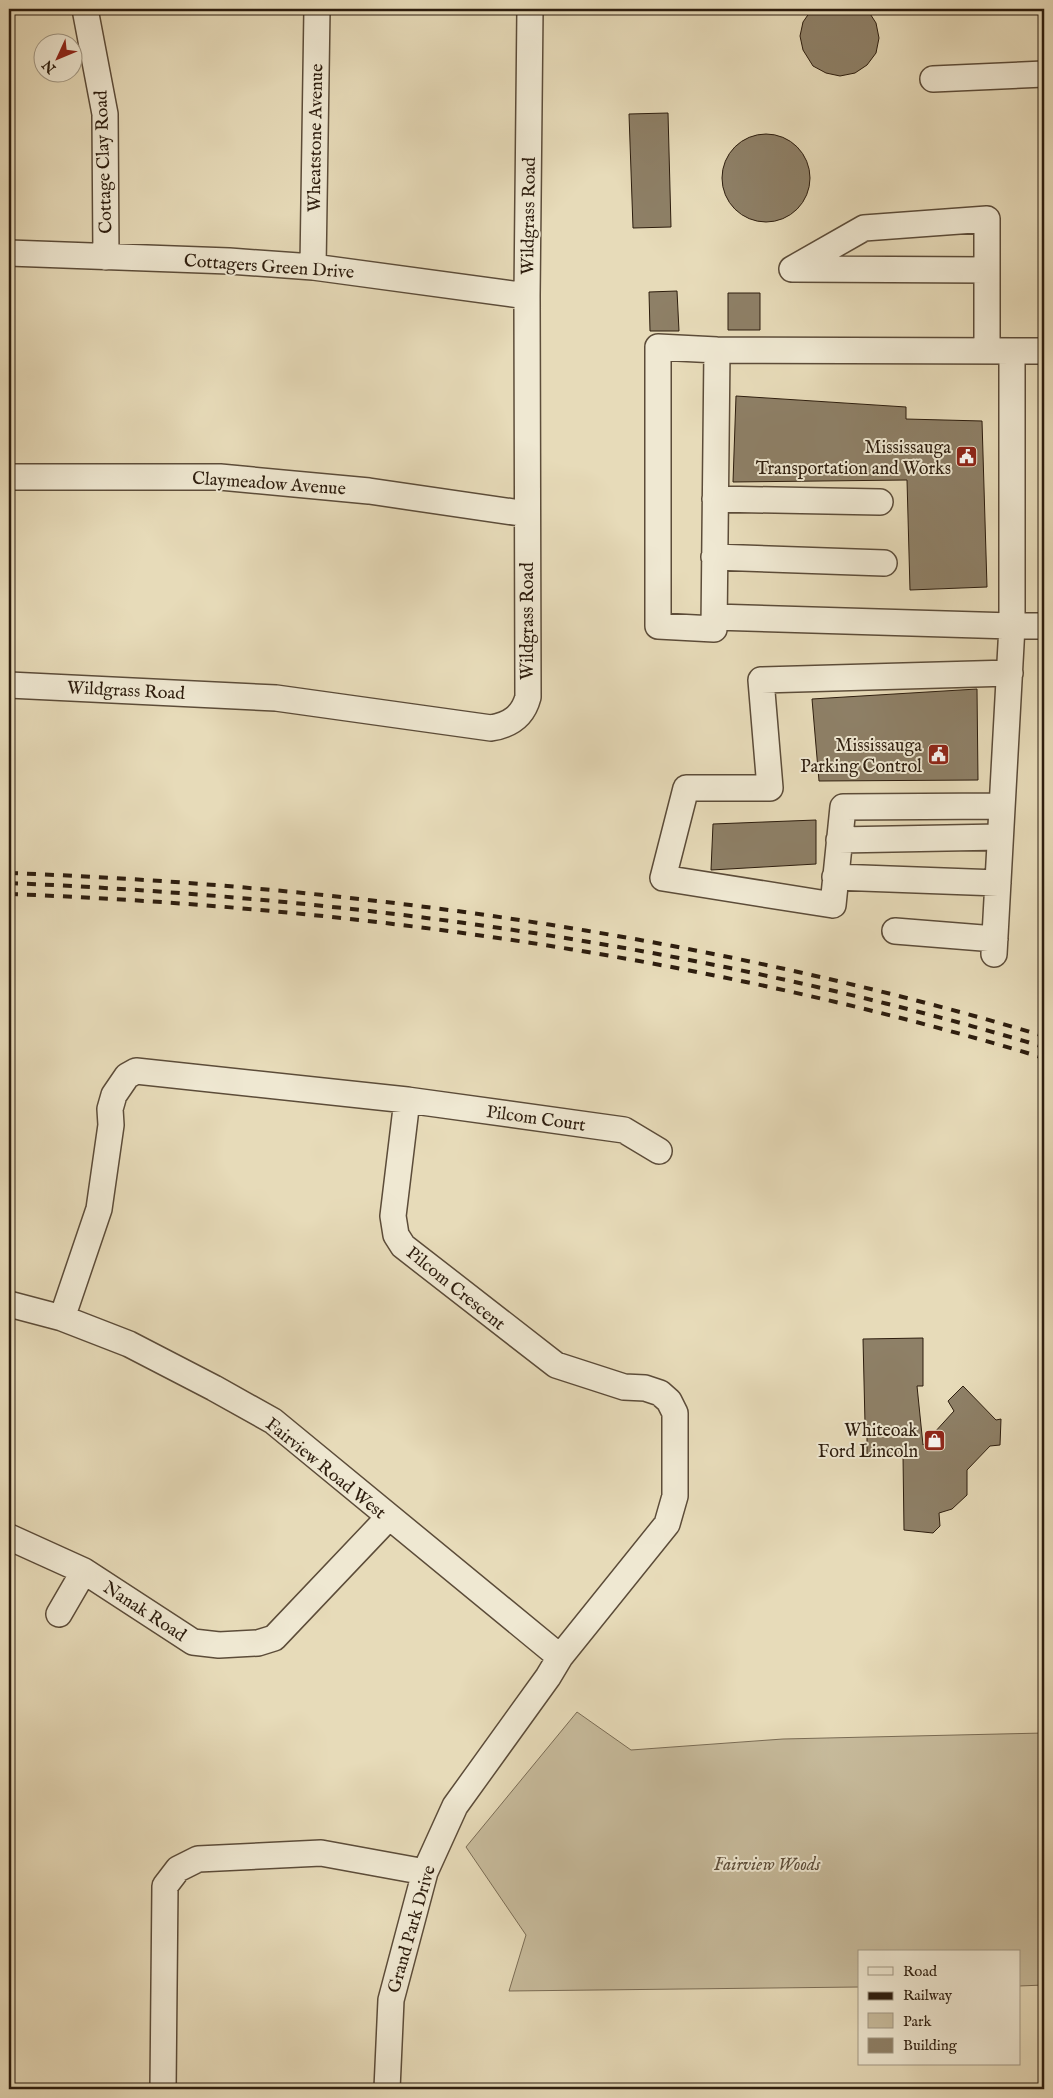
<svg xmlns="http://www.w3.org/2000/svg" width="1053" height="2098" font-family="'IM FELL English',serif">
	<rect width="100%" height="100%" fill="#e7dbb9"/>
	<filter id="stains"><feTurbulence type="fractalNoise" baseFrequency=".004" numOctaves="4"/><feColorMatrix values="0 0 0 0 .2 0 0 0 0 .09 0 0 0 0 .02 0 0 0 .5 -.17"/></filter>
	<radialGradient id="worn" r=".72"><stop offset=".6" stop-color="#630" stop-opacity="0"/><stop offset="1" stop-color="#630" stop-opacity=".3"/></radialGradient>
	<path fill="#c7bb9c" stroke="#7a6c55" d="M577,1712L631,1750L783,1739L1044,1733V1985L1019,1986V1952H859V1987L509,1991L526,1935L466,1847Z"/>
	<path fill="#8e8067" stroke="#2d1d0e" d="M812,9H867L876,23L879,38L876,53L867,65L855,73L840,76L826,73L813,66L803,50L800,36L803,22Z
		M668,113L671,227L633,228L629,114Z
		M722 178a44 44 0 1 1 88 0a44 44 0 1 1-88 0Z
		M677,291L679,331H650L649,292Z
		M728,293H760V330H728Z
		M736,396L906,407V419L982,421L987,587L910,590L907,480L733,482Z
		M977,689L978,780L819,781L812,699Z
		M816,820V864L711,870L713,824Z
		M923,1338V1386H917L923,1445L954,1411L948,1401L963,1386L996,1420L1001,1419L1000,1445L990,1446L967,1470V1495L952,1509L939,1513L940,1526L933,1533L904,1530L903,1456L867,1454V1424L865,1423L863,1339Z"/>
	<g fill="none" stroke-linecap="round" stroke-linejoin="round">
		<defs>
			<path id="minor" d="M85,9L105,114L106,257
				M933,79L1044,74
				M9,253L229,261L313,267L527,296
				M313,267L317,9
				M792,269L864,228L987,219V351
				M794,269L987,270
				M717,350L714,629L658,626V347L717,350L1044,351
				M9,477H220L369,491L527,514
				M715,499L880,502
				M714,557L884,563
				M714,617L1012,626V351
				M9,685L276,698L491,728C510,725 523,716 528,697L527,296L530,9
				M1002,806L843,807L833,905L663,878L686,788H770L761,680L1010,673
				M839,840L1000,837
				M835,877L998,883
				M895,931L995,939
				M994,954L1012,626H1044
				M9,1304L62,1318L129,1344L214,1388L273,1421L560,1657
				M62,1318L99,1209L111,1125L110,1109L114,1095L127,1076L136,1071L407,1100L624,1130L659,1151
				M9,1537L84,1571L193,1642L219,1645L258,1643L274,1638L388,1518
				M59,1614L84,1571
				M163,2089L165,1886L178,1869L198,1859L321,1853L425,1872
				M387,2089L391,2000L425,1872L455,1806L548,1677L560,1657L667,1524L675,1496V1413L669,1401L660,1393L645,1388L624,1387L556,1365L403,1246L396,1235L393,1216L407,1100"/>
		</defs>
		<use href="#minor" stroke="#5c4c39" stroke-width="28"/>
		<use href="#minor" stroke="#efe8d2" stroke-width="25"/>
		<path stroke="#2d1d0e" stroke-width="4" stroke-dasharray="9 9" stroke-linecap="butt" d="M9,873C358,886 709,936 1044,1036
			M9,883C358,898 709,946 1044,1047
			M9,894C357,907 710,957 1044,1058"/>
	</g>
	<defs>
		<symbol id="civic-square" viewBox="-11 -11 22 22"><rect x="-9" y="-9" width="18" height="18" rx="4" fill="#8f2418" stroke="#efe8d2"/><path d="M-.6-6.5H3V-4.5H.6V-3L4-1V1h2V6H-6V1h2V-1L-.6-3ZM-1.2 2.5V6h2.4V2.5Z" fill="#fff"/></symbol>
		<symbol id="shop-square" viewBox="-11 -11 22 22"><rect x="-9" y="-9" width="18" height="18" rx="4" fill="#8f2418" stroke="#efe8d2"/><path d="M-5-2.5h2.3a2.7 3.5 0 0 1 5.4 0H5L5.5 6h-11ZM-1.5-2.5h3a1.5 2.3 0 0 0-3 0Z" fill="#fff"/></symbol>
	</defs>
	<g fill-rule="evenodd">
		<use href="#civic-square" x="954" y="444" width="25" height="25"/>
		<use href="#civic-square" x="926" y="742" width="25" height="25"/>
		<use href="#shop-square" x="922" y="1428" width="25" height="25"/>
	</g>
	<g text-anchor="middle" stroke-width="4" stroke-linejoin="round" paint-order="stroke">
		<g font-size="18" fill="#2d1d0e" stroke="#efe8d2">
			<text transform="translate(315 138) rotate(-89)" y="6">Wheatstone Avenue</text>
			<text transform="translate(103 162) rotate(-92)" y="6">Cottage Clay Road</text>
			<text transform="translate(528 216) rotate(-89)" y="6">Wildgrass Road</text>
			<text transform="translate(269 266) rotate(4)" y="6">Cottagers Green Drive</text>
			<text transform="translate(269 483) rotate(4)" y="6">Claymeadow Avenue</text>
			<text transform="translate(527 621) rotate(-90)" y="6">Wildgrass Road</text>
			<text transform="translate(126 690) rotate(3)" y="6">Wildgrass Road</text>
			<text transform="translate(536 1118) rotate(8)" y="6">Pilcom Court</text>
			<text transform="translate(456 1288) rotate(39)" y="6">Pilcom Crescent</text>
			<text transform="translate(326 1468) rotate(39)" y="6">Fairview Road West</text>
			<text transform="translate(145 1611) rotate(33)" y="6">Nanak Road</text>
			<text transform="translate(411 1929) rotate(-74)" y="6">Grand Park Drive</text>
		</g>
		<g font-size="18" fill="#2d1d0e" stroke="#efe8d2" text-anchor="end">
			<text x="951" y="453">Mississauga<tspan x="951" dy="21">Transportation and Works</tspan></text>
			<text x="922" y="751">Mississauga<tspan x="922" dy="21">Parking Control</tspan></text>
			<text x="918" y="1436">Whiteoak<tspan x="918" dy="21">Ford Lincoln</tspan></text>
		</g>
		<g font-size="18" font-style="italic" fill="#5b4c39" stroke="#efe8d2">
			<text x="767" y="1870">Fairview Woods</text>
		</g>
	</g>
	<rect width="1053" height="2098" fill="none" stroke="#e7dbb9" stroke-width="30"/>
	<rect x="10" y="10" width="1033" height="2078" fill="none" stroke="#2d1d0e" stroke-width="2.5"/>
	<rect x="15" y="15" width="1023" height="2068" fill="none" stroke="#2d1d0e"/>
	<rect x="858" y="1950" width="162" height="115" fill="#efe8d2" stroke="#a19784"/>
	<rect x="868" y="1967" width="25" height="8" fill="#efe8d2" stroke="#a19784"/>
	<text x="903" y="1976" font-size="15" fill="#2d1d0e">Road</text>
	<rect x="868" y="1992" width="25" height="8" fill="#2d1d0e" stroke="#a19784"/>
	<text x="903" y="2000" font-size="15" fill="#2d1d0e">Railway</text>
	<rect x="868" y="2013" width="25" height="15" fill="#c7bb9c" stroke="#a19784"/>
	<text x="903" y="2026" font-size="15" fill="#2d1d0e">Park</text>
	<rect x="868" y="2038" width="25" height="15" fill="#8e8067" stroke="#a19784"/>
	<text x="903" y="2050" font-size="15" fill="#2d1d0e">Building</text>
	<g transform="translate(58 58) rotate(226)"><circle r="24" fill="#efe8d2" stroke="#a19784"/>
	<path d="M0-4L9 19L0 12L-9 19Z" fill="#8f2418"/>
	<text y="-8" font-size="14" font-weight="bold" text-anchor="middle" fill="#2d1d0e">N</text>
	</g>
	<rect width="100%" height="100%" filter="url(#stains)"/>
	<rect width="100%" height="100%" fill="url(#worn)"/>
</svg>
